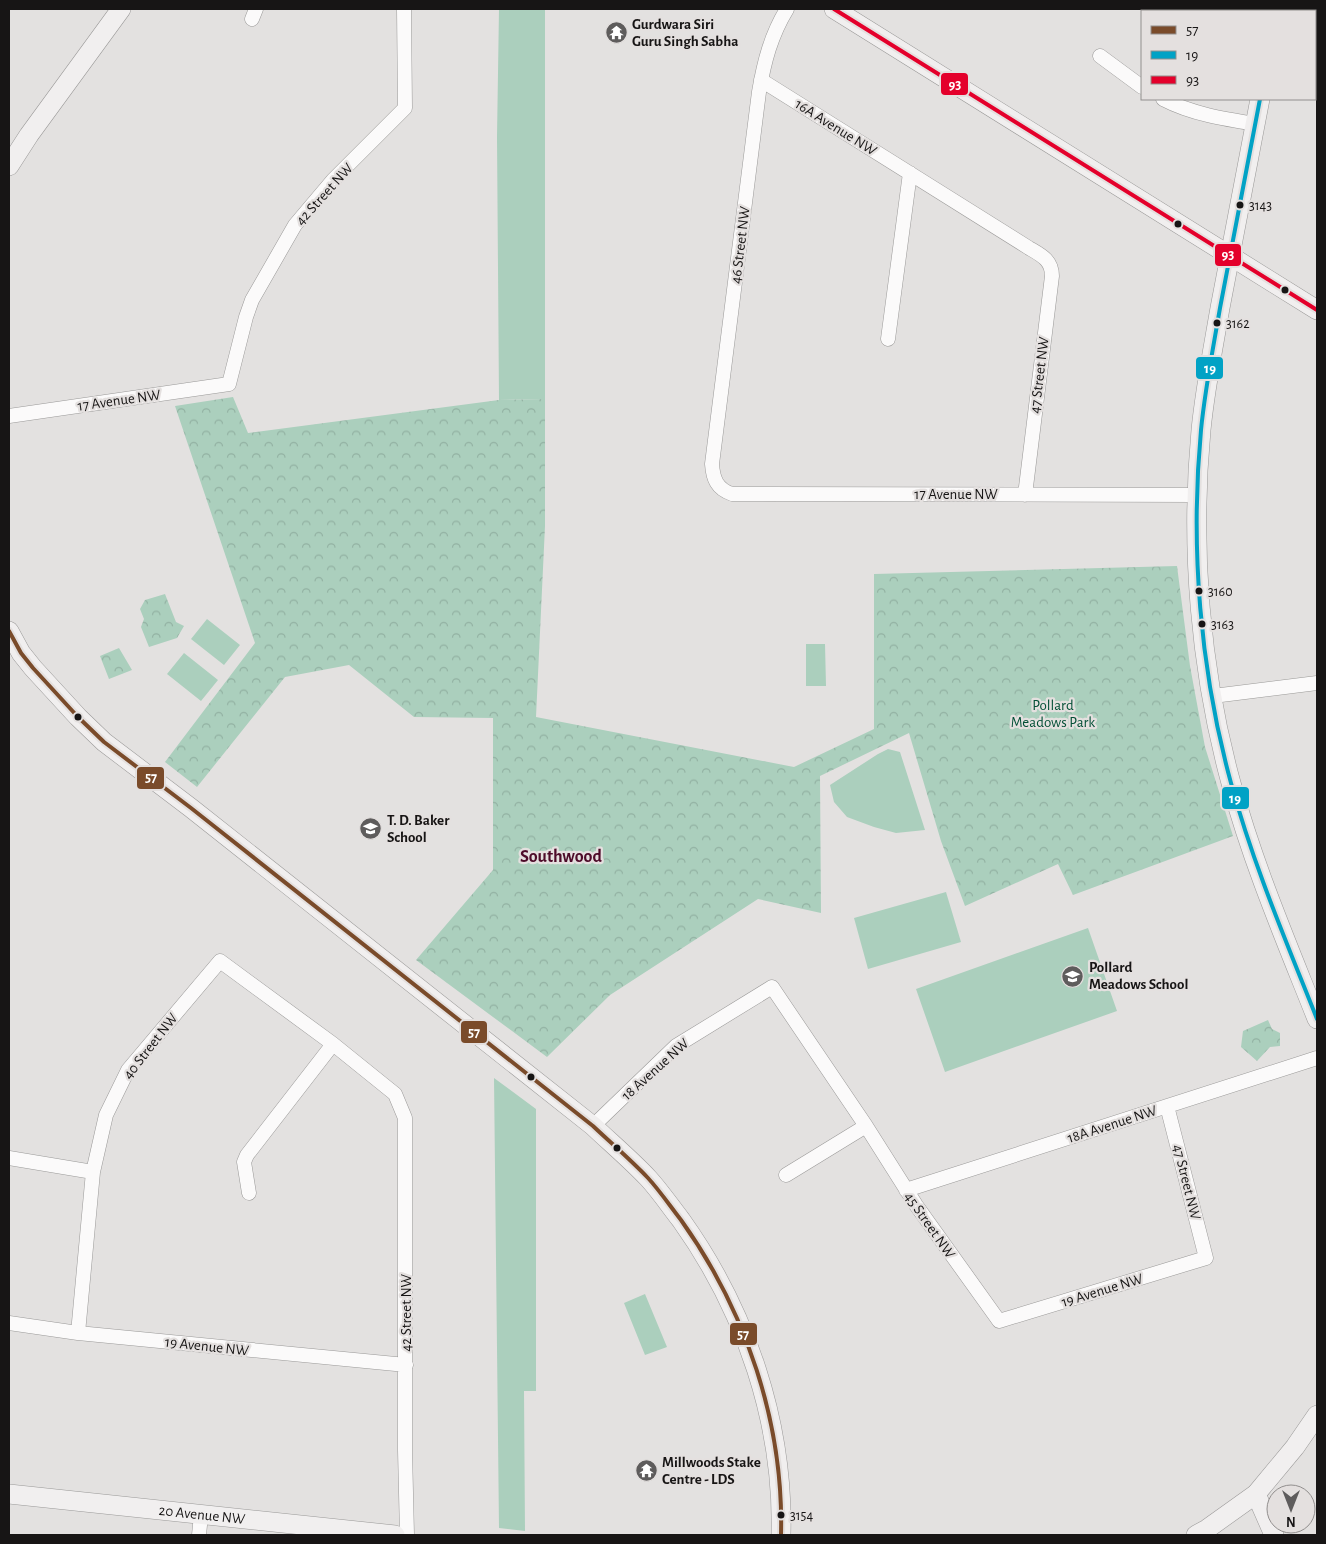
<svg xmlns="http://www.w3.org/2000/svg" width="1326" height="1544" font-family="'Alegreya Sans',sans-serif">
	<defs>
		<pattern id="park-crowns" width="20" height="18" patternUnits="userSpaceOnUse" patternTransform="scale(1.25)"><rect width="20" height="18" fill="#abcfbd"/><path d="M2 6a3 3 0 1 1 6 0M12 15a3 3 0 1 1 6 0" fill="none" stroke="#92b1a2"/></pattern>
	</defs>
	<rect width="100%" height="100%" fill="#e3e1e0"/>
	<path fill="#abcfbd" d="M499,9H545V399L499,400L497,137Z
		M207,619L240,645L224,665L191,639Z
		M806,644H825L826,686H806Z
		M184,653L218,680L201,701L167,674Z
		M888,749L900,752L925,830L896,833L874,827L847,817L834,802L830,785L878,754Z
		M946,892L961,942L868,969L854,918Z
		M1088,928L1117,1011L945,1072L916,989Z
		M494,1078L536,1109V1391H524L525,1531L499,1528Z
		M645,1294L667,1347L645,1355L624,1303Z"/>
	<path fill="url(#park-crowns)" d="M233,397L248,433L499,400L545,399V526L536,717L794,767L874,729V574L1177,566L1190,666L1205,747L1233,836L1073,895L1058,864L965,906L941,841L909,733L820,776L821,913L758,899L610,995L547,1057L416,960L493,870V718L414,717L349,665L285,677L197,787L165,762L255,643L175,406Z
		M165,594L176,622L184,626L177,638L149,647L141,627L144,619L140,609L145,600Z
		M119,648L132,670L109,679L100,656Z
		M1268,1020L1272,1029L1280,1033V1046L1270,1047L1257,1061L1241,1047L1243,1031Z"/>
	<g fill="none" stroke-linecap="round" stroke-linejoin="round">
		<defs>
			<path id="street" d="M787,9C771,35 764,62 759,92L712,464C713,479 717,489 732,494L1198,495
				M252,19L256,9
				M1100,56L1142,87
				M1315,71H1317
				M761,80L1029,248C1041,255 1052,260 1052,276L1025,495
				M1163,99C1192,114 1224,119 1256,124
				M888,339L910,173
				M9,416L229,384L246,317L252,300L295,225L333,180L405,108L404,9
				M1213,696L1317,683
				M593,1126L676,1046L772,987L866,1126L916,1205L999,1321L1206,1258L1167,1106
				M9,1158L93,1172
				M786,1175L866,1126
				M906,1190L1317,1058
				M249,1193L244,1162L247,1155L333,1044
				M9,1323L78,1333L406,1365
				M78,1333L93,1172L106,1115L128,1070L220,961L333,1044L395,1094L405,1118V1450L407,1535
				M199,1535L201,1515"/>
			<g id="secondary">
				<path d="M834,9L1317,310"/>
				<path d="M1268,9V11"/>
				<path d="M1260,99C1247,169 1233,238 1220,308C1213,349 1205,389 1201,430C1190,547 1200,670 1231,783C1253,864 1286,941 1317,1019"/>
				<path d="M9,166L29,135L121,9"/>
				<path d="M9,631L21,653L33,668L78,717L104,742L191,808L593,1126C611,1143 631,1160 648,1178C660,1191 670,1206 681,1220C746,1311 784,1423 781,1535"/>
				<path id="s1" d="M9,1494L395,1535"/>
				<path d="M1256,1494L1274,1535"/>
				<path d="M1196,1535L1207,1529L1256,1494L1295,1447L1317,1415"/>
			</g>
		</defs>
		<use href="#street" stroke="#9a9998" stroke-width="15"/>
		<use href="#secondary" stroke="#9a9998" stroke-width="20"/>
		<use href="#street" stroke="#fbfafa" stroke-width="14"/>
		<use href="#secondary" stroke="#f1efef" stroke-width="19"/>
		<defs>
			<path id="bus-1" d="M9,631L21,653L33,668L78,717L104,742L191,808L593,1126C611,1143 631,1160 648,1178C660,1191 670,1206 681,1220C746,1311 784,1423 781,1535"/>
			<path id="bus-2" d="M1260,99C1247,169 1233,238 1220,308C1213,349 1205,389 1201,430C1190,547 1200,670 1231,783C1253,864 1286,941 1317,1019"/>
			<path id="bus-3" d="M834,9L1317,310"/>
		</defs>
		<use href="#bus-1" stroke="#e4e0df" stroke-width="8"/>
		<use href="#bus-2" stroke="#e4e0df" stroke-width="8"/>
		<use href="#bus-3" stroke="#e4e0df" stroke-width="8"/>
		<use href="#bus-1" stroke="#7a4b2a" stroke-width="4"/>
		<use href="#bus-2" stroke="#01a2c5" stroke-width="4"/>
		<use href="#bus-3" stroke="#e4002b" stroke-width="4"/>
	</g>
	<defs>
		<symbol id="temple-disc" viewBox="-11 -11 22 22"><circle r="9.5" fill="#5e5c5c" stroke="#e4e0df"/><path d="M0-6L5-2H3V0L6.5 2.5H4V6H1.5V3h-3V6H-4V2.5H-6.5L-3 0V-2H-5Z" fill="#fff"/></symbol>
		<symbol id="school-disc" viewBox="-11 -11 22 22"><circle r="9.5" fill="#5e5c5c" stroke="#e4e0df"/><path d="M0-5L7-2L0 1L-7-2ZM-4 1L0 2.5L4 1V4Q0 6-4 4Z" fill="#fff"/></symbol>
	</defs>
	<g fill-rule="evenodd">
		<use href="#temple-disc" x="604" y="20" width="25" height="25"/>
		<use href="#school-disc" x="358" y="816" width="25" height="25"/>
		<use href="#school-disc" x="1060" y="964" width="25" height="25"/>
		<use href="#temple-disc" x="634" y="1458" width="25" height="25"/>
	</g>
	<g fill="#171515" stroke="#e4e0df" stroke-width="2">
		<circle cx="1240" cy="205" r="4.5"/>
		<circle cx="1178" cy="224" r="4.5"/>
		<circle cx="1285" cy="290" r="4.5"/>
		<circle cx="1217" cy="323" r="4.5"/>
		<circle cx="1199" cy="591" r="4.5"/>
		<circle cx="1202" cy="624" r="4.5"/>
		<circle cx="78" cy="717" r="4.5"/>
		<circle cx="531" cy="1077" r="4.5"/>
		<circle cx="617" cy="1148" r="4.5"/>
		<circle cx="781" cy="1515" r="4.5"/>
	</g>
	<g text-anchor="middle" stroke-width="4.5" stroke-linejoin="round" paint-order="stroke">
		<g font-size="14" fill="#171515" stroke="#e4e0df" text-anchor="start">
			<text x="1249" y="210">3143</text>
			<text x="1226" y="328">3162</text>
			<text x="1208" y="596">3160</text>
			<text x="1211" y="629">3163</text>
			<text x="790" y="1520">3154</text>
		</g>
		<g font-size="15" font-weight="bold" fill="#171515" stroke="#e4e0df" text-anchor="start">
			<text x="632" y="29">Gurdwara Siri<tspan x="632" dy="17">Guru Singh Sabha</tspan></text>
			<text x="387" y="825">T. D. Baker<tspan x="387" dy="17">School</tspan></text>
			<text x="1089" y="972">Pollard<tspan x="1089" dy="17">Meadows School</tspan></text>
			<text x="662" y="1467">Millwoods Stake<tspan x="662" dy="17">Centre - LDS</tspan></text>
		</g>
		<g font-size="15" fill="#171515" stroke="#e4e0df">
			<text transform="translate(836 127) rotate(32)" y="5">16A Avenue NW</text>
			<text transform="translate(324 194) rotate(-48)" y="5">42 Street NW</text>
			<text transform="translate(740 245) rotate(-83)" y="5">46 Street NW</text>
			<text transform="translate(1039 375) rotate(-83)" y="5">47 Street NW</text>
			<text transform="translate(119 400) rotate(-8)" y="5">17 Avenue NW</text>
			<text x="956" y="499">17 Avenue NW</text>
			<text transform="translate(150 1046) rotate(-52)" y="5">40 Street NW</text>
			<text transform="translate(655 1069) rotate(-42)" y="5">18 Avenue NW</text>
			<text transform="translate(1112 1124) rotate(-18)" y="5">18A Avenue NW</text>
			<text transform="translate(1187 1182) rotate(76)" y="5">47 Street NW</text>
			<text transform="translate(930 1225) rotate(55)" y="5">45 Street NW</text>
			<text transform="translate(1102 1290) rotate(-17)" y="5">19 Avenue NW</text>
			<text transform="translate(406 1313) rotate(-90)" y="5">42 Street NW</text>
			<text transform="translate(207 1346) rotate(6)" y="5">19 Avenue NW</text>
			<text dy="5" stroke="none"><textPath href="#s1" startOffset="194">20 Avenue NW</textPath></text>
		</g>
		<g font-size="15" fill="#034f36" stroke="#e4e0df">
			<text x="1053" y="710">Pollard<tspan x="1053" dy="17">Meadows Park</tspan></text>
		</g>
		<g font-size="18" font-weight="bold" fill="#4d0b29" stroke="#e4e0df">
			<text x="561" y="862">Southwood</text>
		</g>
	</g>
	<g stroke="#e4e0df" stroke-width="2">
		<rect x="940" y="72" width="29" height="24" rx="5" fill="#e4002b"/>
		<rect x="1214" y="243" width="28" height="24" rx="5" fill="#e4002b"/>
		<rect x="1195" y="356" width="29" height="24" rx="5" fill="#01a2c5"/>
		<rect x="136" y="766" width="29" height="24" rx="5" fill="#7a4b2a"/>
		<rect x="1221" y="786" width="29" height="24" rx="5" fill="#01a2c5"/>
		<rect x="460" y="1020" width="28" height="24" rx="5" fill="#7a4b2a"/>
		<rect x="729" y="1322" width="29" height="24" rx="5" fill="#7a4b2a"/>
	</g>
	<g font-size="14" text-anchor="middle" font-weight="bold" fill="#fff">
		<text x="955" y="89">93</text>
		<text x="1228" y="259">93</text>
		<text x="1210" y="373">19</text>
		<text x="151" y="782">57</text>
		<text x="1235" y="803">19</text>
		<text x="474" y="1037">57</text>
		<text x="743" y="1339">57</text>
	</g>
	<rect width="1326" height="1544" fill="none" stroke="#171515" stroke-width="20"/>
	<rect x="1141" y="10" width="175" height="90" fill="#e4e0df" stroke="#928f8e"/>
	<rect x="1151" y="26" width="25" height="8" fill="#7a4b2a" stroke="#928f8e"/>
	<text x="1186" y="35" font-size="15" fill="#171515">57</text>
	<rect x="1151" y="51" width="25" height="8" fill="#01a2c5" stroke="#928f8e"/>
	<text x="1186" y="60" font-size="15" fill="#171515">19</text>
	<rect x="1151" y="76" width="25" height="8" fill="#e4002b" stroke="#928f8e"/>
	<text x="1186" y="85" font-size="15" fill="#171515">93</text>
	<g transform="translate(1291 1509) rotate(180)"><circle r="24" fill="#e4e0df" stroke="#928f8e"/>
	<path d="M0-4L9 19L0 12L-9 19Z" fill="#5e5c5c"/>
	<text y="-8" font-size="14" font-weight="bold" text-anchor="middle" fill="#171515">N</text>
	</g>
</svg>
